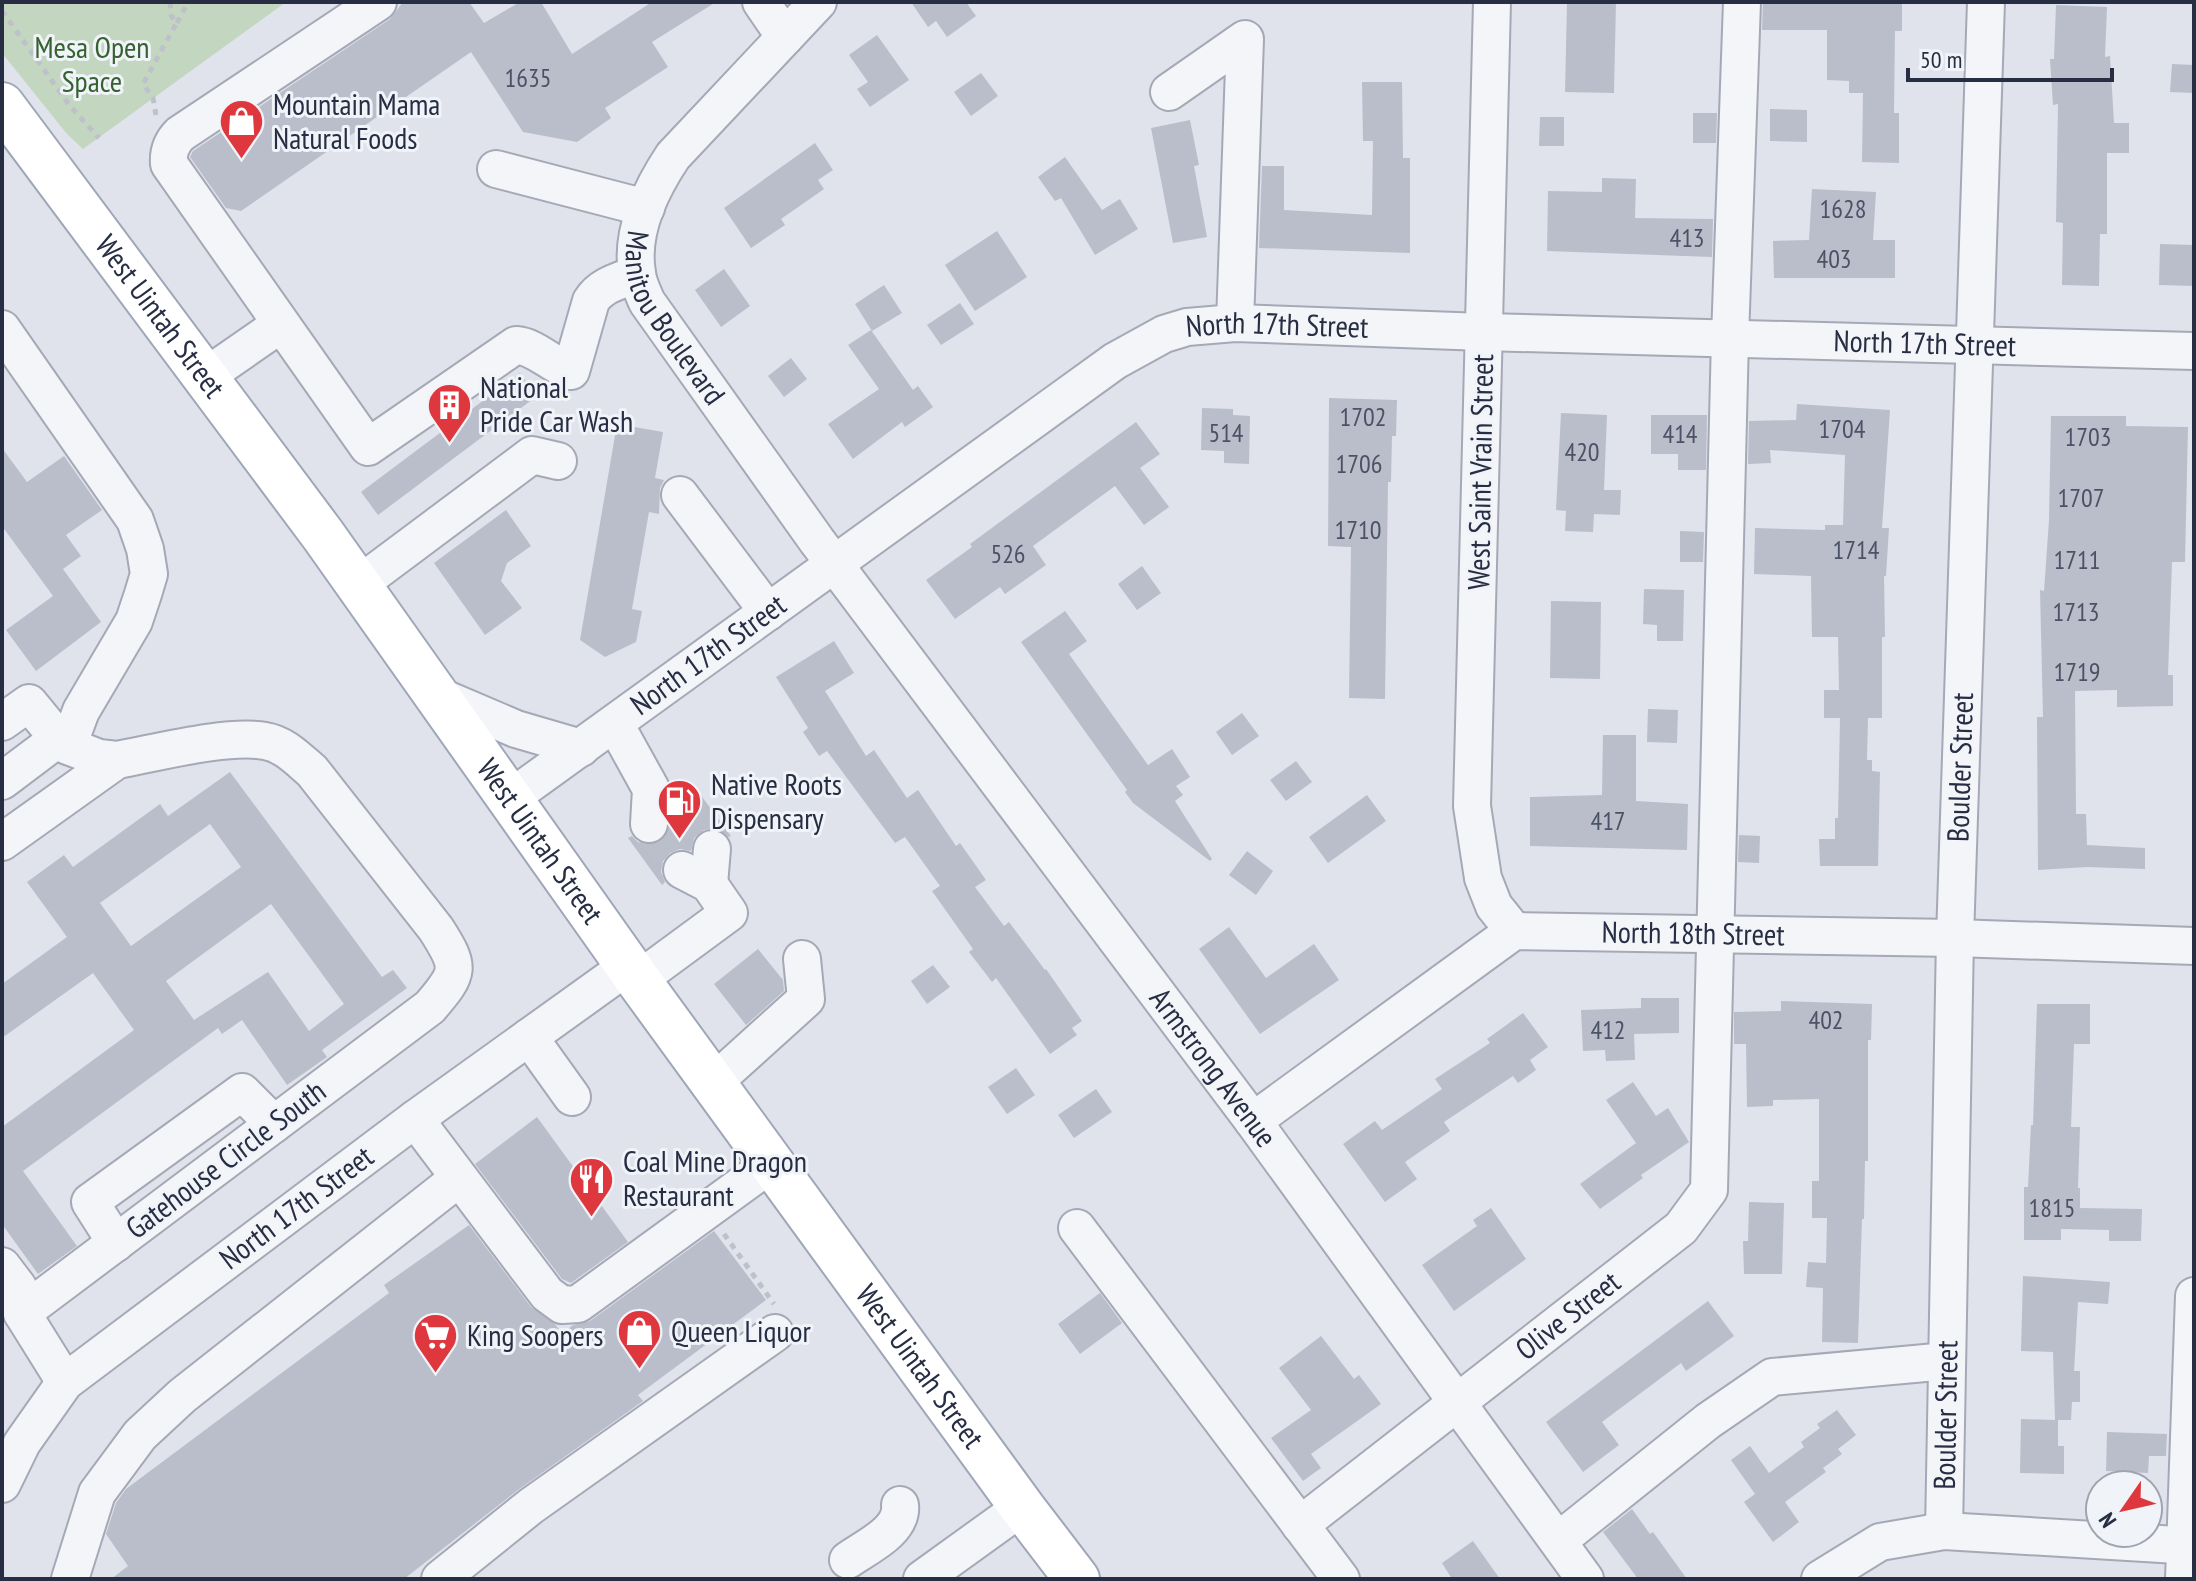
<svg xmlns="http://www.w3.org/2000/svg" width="2196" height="1581" font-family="'PT Sans Narrow',sans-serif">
	<rect width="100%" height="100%" fill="#e0e3eb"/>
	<path fill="#c3d6c0" d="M2,2H286L83,149L67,134L2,53Z"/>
	<path fill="#babecb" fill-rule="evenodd" d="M403,2H469L484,23L520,2H541L572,54L652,2H716L652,42L668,67L605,108L611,118L577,142L523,132L471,52L241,211L226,208L190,157L193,151L390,19Z
		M911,2H966L976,16L947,37L936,21L928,27Z
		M1567,2H1616L1614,93L1565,92Z
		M1763,2H1902V31H1895L1894,113H1899V163L1862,162L1863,93H1849V81L1827,80V30H1762Z
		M2056,5L2107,7L2105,57L2110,56L2114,123H2129V153H2107V234H2100L2099,286L2062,285L2063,223L2056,222L2058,104L2053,105L2050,59H2054Z
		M877,35L909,80L870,107L857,89L868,82L849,55Z
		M2172,64L2194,65V93L2170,92Z
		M981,73L998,96L971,116L954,92Z
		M1362,82H1402L1403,158H1410V253L1259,248L1262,166H1284V210L1372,215L1373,141H1363Z
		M1770,109L1807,110V142L1770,141Z
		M1693,113H1717L1716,143H1693Z
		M1540,117H1564V146H1539Z
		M1190,120L1199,165L1194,166L1207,237L1173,243L1151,128Z
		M815,143L833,170L818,180L824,189L781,219L785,225L751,248L724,208Z
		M1065,157L1102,210L1120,199L1138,229L1095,255L1061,198L1055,201L1038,177Z
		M1602,178L1636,179L1635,218L1713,219L1712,257L1547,251L1548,191L1602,192Z
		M1812,189L1876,192L1873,240H1895V278H1774L1773,241L1809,240Z
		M997,231L1027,277L975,311L945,265Z
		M2160,244L2194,245V286L2159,285Z
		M724,269L750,306L721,327L695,290Z
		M884,285L902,313L872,331L855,304Z
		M960,303L974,324L941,345L927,325Z
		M871,330L913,390L918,386L933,407L905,427L902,422L853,459L828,424L879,389L848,345Z
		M791,358L807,379L784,397L768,376Z
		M520,373L537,396L378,515L361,492Z
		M1329,398L1397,400L1396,436H1392L1391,482H1388L1385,699L1349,698L1351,547L1328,546Z
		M1797,404L1890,410L1882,528H1889L1886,576H1884L1885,637H1882V718H1868L1867,760H1872V771L1880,772L1878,866H1820L1819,839H1835V818H1838L1840,718H1824V690H1839L1838,637H1812L1811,576L1754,574L1755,528L1825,530V525H1843L1845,455L1770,450L1771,463L1748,464L1749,421L1796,420Z
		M1202,408L1233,409V415L1250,416L1249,464L1224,463V451L1201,450Z
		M1561,413L1607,415L1604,490H1621L1620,515L1594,514L1593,532L1565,531L1566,511L1556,510Z
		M1651,415H1707L1706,470H1678V454H1651Z
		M2051,416H2126V426L2188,427L2185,562H2172L2168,675H2173V706L2117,707V690L2075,691L2076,814H2086L2087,845L2145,848V869L2087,867L2038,870L2037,717H2043L2040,590L2044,591L2049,520Z
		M1136,422L1160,454L1140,468L1169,507L1144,525L1115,486L1033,546L1046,565L1005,594L1000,587L955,619L926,580L972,547L970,544Z
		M617,424L663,432L655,478L664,480L660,488L659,514L649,512L632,609L642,611L636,642L605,657L580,640Z
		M2,448L27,482L64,456L102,510L66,535L81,556L63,569L101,622L36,671L6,630L53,596L2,526Z
		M506,510L531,546L507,563L501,581L522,608L485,635L434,563Z
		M1680,531L1704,532L1703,562H1680Z
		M1142,566L1161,593L1137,610L1118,584Z
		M1644,589L1684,590L1683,641H1657V625L1643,624Z
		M1551,601L1601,602L1600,679L1550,678Z
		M1065,611L1087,641L1069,654L1148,765L1172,749L1190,777L1176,786L1183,795L1175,801L1212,859L1210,861L1133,803L1125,792L1127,790L1021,642Z
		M834,641L854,673L825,691L866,756L874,750L907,798L918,790L956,846L960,843L986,880L975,887L1004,926L1009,922L1045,970L1046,969L1082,1021L1072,1028L1077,1035L1050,1054L996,978L992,982L969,952L973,949L932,891L940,886L905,837L895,843L827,751L819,756L803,732L808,728L776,677Z
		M1648,709L1678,710L1677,743L1647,742Z
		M1242,713L1259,736L1232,755L1216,732Z
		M1603,735H1636V801L1688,804L1687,850L1530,846V797L1602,795Z
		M1296,761L1312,782L1286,801L1270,780Z
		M230,772L382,977L393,970L407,988L322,1050L327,1057L287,1085L242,1020L222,1034L218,1028L23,1171L77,1246L38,1274L2,1224V1127L134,1030L93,973L2,1038V984L67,937L27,882L64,855L73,867L160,804L168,816ZM210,824L241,867L131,946L100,903ZM271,904L344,1004L309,1031L268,972L194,1020L166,981Z
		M697,790L731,836L729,837L715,828L704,830L694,838L691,851L680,849L670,853L663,861L661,872L665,882L662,885L628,838L632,836L638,842L647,845L659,842L667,835L671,808Z
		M1367,795L1386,821L1328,863L1309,837Z
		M1739,835L1760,836L1759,863L1738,862Z
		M1247,851L1273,871L1256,895L1229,875Z
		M1229,927L1266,978L1314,944L1339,980L1260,1034L1199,949Z
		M758,949L783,980L784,991L746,1025L714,984Z
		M933,965L950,987L927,1004L911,981Z
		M1641,998H1679V1033L1634,1034L1635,1060L1606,1061L1605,1050L1583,1051L1581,1010L1641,1008Z
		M1781,1001L1872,1004L1871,1040H1868V1161H1865L1864,1219H1862L1858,1343L1822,1342L1823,1288L1806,1287L1808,1262L1826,1263L1827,1218H1812V1181H1819V1099L1773,1100V1106L1747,1107L1746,1044H1734V1012L1781,1011Z
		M2037,1004H2090V1044H2074L2071,1127H2080L2078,1188H2080V1208L2142,1209L2141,1241H2109V1230L2061,1229V1240H2024V1187H2028L2031,1125H2033Z
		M1523,1013L1548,1047L1530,1060L1536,1070L1518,1083L1513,1076L1444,1122L1450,1131L1405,1162L1417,1179L1385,1202L1343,1144L1375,1121L1382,1130L1442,1089L1435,1079L1490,1043L1487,1039Z
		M1016,1068L1035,1095L1007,1114L988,1087Z
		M1633,1082L1656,1116L1668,1108L1689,1142L1641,1175L1643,1178L1600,1209L1580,1184L1636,1143L1606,1100Z
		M1096,1089L1112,1112L1074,1138L1058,1115Z
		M537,1117L628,1242L571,1283L562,1279L475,1164Z
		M1749,1202L1784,1203L1782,1274H1744L1743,1241H1748Z
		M1491,1208L1526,1259L1454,1311L1422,1265L1477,1226L1473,1220Z
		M469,1225L531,1307L555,1324L562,1334L573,1325L590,1321L714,1231L766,1300L638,1395L643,1401L518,1490L404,1579H111L128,1566L106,1534L116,1503L126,1489L389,1293L384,1285Z
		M2023,1276L2110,1282L2108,1304L2078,1302L2074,1371H2080V1402H2072L2071,1420H2058V1446H2064V1474L2020,1473L2021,1419L2055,1420L2053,1352L2021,1351Z
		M1100,1293L1122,1323L1080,1354L1058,1324Z
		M1708,1301L1734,1336L1686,1371L1681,1363L1602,1422L1619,1445L1583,1472L1546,1422Z
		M1321,1336L1354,1379L1359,1375L1381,1404L1311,1454L1321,1468L1303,1481L1271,1438L1311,1410L1279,1368Z
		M1837,1410L1856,1435L1838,1449L1842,1454L1823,1468L1826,1472L1785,1502L1799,1522L1773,1542L1744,1502L1755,1494L1731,1460L1750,1446L1769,1473L1804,1447L1801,1442L1820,1428L1817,1424Z
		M2107,1432L2167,1434L2166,1456H2149L2148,1473L2106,1471Z
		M1632,1509L1650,1534L1653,1532L1687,1579H1638L1603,1532Z
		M1473,1541L1500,1579H1452L1442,1563Z"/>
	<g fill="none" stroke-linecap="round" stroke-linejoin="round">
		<path stroke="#bbbfca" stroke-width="36" stroke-dasharray="36 18" stroke-linecap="butt" d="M679,802L712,849
			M649,824L682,870"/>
		<defs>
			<g id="minor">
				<path d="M378,2L180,134C171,143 168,152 169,164L368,447L516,345C537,347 549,364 571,371L591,301C601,285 619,281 637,274"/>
				<path d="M761,2L785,37"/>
				<path id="s1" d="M818,2L673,156C651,189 630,232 637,273C638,283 643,293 647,302L817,541L1253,1121L1585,1579"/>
				<path d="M1492,2L1472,806L1483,878L1494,906L1514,931"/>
				<path d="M1169,92L1245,39L1235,323"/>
				<path d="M496,169L646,208"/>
				<path d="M2,329L135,520L145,549L149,574L143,594L134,621L81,711L68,746L99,758L117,760C156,753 228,734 265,741C284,744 298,759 312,771L436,929C461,968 460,972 430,1007L22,1313"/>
				<path d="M206,376L281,324"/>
				<path d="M680,495L768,612"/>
				<path d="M358,585L532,455L558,461"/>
				<path d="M434,694L516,729L581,748"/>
				<path d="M2,722L29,703L52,731L68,746"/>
				<path d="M615,724L651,789L649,824"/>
				<path d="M2,781L59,738"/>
				<path id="s2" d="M509,799L1115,361L1164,334L1187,327L1235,323L1484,332L2194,351"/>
				<path d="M2,842L117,760"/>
				<path d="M709,884L712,849"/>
				<path d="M638,980L729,913L709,884L682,870"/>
				<path d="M529,1037L572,1097"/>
				<path d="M713,1083L806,999L802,959"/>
				<path d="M415,1119L547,1294L562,1305L578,1304L772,1163"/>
				<path id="s3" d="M1253,1121L1514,931L1955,938L2194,946"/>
				<path d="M1077,1228L1341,1579"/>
				<path d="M116,1243L90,1202L242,1092L274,1124"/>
				<path d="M2,1266L18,1287L22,1313L65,1382"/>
				<path id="s4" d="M2,1484L22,1443L65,1382L415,1119L628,966"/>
				<path id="s5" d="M1300,1525L1681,1228L1709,1190L1730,338L1742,2"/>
				<path id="s6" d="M1944,1531L1955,938L1986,2"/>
				<path d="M1558,1541L1708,1421L1772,1377L1947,1361"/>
				<path d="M848,1560C866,1547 903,1531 900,1505"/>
				<path d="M70,1579L97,1493L140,1435L182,1396L459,1178"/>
				<path d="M440,1579L531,1506L775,1333"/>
				<path d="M922,1579L1022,1507"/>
				<path d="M1820,1579L1880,1542L1944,1531L2194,1546"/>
				<path d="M2184,1579L2194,1296"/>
			</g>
			<g id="major">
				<path id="s7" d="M2,105L323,535L638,980L1022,1507L1077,1579"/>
			</g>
		</defs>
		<use href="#minor" stroke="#a5a9b6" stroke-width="40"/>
		<use href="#major" stroke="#9ea6b8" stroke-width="48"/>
		<path stroke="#bfc1ca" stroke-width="5" stroke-dasharray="6 6" stroke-linecap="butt" d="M2,11L70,106L99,138
			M177,23L188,2
			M156,115L153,98L143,84L176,24L171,15L170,2
			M724,1234L774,1304"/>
		<use href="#minor" stroke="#f4f5f9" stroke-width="36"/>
		<use href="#major" stroke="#fff" stroke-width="44"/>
	</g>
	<defs>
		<symbol id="shop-pin" viewBox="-11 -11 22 30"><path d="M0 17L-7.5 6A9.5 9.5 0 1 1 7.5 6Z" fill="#de373e" stroke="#f0f3f8"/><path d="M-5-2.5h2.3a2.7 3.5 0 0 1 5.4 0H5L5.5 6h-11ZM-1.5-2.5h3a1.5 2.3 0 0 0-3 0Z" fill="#fff"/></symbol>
		<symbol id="building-pin" viewBox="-11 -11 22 30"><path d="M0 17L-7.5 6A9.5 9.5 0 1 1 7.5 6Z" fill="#de373e" stroke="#f0f3f8"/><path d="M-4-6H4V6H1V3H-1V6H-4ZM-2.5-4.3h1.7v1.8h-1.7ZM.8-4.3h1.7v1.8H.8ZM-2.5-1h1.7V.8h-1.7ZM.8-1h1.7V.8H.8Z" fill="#fff"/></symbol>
		<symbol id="fuel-pin" viewBox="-11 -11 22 30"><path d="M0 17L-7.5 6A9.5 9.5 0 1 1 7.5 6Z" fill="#de373e" stroke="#f0f3f8"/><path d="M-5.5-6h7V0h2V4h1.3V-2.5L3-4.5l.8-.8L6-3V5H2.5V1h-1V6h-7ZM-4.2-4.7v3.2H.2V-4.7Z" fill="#fff"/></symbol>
		<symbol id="restaurant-pin" viewBox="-11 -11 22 30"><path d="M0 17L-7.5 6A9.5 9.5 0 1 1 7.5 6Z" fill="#de373e" stroke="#f0f3f8"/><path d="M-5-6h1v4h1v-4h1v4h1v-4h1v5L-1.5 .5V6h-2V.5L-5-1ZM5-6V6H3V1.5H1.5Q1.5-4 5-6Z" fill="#fff"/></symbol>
		<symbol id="supermarket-pin" viewBox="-11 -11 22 30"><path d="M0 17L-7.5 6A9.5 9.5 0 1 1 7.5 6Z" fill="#de373e" stroke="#f0f3f8"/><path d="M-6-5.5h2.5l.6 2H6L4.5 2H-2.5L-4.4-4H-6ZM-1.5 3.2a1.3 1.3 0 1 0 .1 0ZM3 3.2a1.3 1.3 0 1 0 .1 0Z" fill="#fff"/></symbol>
	</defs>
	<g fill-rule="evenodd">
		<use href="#shop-pin" x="216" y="96" width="51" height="69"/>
		<use href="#building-pin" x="424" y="380" width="51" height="69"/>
		<use href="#fuel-pin" x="654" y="776" width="51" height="69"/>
		<use href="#restaurant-pin" x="566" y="1154" width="51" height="69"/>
		<use href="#shop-pin" x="614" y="1306" width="51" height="69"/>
		<use href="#supermarket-pin" x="410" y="1310" width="51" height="69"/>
	</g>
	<g text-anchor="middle" stroke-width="6" stroke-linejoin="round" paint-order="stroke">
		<g font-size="26" fill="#4c5266">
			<text x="528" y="87">1635</text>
			<text x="1843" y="218">1628</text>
			<text x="1687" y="247">413</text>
			<text x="1834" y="268">403</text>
			<text x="1363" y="426">1702</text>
			<text x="1842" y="438">1704</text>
			<text x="1226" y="442">514</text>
			<text x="1680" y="443">414</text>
			<text x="2088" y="446">1703</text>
			<text x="1582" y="461">420</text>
			<text x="1359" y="473">1706</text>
			<text x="2081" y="507">1707</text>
			<text x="1358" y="539">1710</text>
			<text x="1856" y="559">1714</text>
			<text x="1008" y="563">526</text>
			<text x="2077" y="569">1711</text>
			<text x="2076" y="621">1713</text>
			<text x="2077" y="681">1719</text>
			<text x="1608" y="830">417</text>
			<text x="1826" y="1029">402</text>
			<text x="1608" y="1039">412</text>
			<text x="2052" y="1217">1815</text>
		</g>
		<g font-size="30" fill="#366232" stroke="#f0f3f8">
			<text x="92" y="58">Mesa Open<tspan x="92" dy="34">Space</tspan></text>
		</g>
		<g font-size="30" fill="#272e44" stroke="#f0f3f8" text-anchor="start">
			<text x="273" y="115">Mountain Mama<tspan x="273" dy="34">Natural Foods</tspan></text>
			<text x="480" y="398">National<tspan x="480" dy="34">Pride Car Wash</tspan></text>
			<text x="711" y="795">Native Roots<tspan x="711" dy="34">Dispensary</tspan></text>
			<text x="623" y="1172">Coal Mine Dragon<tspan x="623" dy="34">Restaurant</tspan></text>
			<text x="671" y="1342">Queen Liquor</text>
			<text x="467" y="1346">King Soopers</text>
		</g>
		<g font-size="30" fill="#272e44" stroke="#f0f3f8">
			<text dy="10" stroke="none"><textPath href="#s7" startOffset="264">West Uintah Street</textPath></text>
			<text dy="10" stroke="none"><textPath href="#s1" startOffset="392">Manitou Boulevard</textPath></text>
			<text dy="10" stroke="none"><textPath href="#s2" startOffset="918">North 17th Street</textPath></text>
			<text dy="10" stroke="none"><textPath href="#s2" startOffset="1566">North 17th Street</textPath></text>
			<text transform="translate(1481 472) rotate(-89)" y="10">West Saint Vrain Street</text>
			<text dy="10" stroke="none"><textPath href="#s2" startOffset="246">North 17th Street</textPath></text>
			<text dy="10" stroke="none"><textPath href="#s6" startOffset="764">Boulder Street</textPath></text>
			<text dy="10" stroke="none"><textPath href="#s7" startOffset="912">West Uintah Street</textPath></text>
			<text dy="10" stroke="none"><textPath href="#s3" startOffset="502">North 18th Street</textPath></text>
			<text dy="10" stroke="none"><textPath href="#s1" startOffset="1320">Armstrong Avenue</textPath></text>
			<text transform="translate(226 1160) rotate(-37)" y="10">Gatehouse Circle South</text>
			<text dy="10" stroke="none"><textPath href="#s4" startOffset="410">North 17th Street</textPath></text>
			<text dy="10" stroke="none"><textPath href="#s5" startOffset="340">Olive Street</textPath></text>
			<text dy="10" stroke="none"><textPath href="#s7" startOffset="1560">West Uintah Street</textPath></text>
			<text dy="10" stroke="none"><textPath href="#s6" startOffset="116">Boulder Street</textPath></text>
		</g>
	</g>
	<rect width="2196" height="1581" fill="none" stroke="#272e44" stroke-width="8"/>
	<g transform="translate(2124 1509) rotate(236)"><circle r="38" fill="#f0f3f8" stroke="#a0a4b0" stroke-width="2"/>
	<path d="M0-6L14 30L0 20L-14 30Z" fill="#de373e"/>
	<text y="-12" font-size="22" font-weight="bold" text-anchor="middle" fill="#272e44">N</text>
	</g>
	<path d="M1908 68v12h204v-12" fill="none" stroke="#272e44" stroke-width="4"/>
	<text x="1920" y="68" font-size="24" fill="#272e44" stroke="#f0f3f8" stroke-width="6" paint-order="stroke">50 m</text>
</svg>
